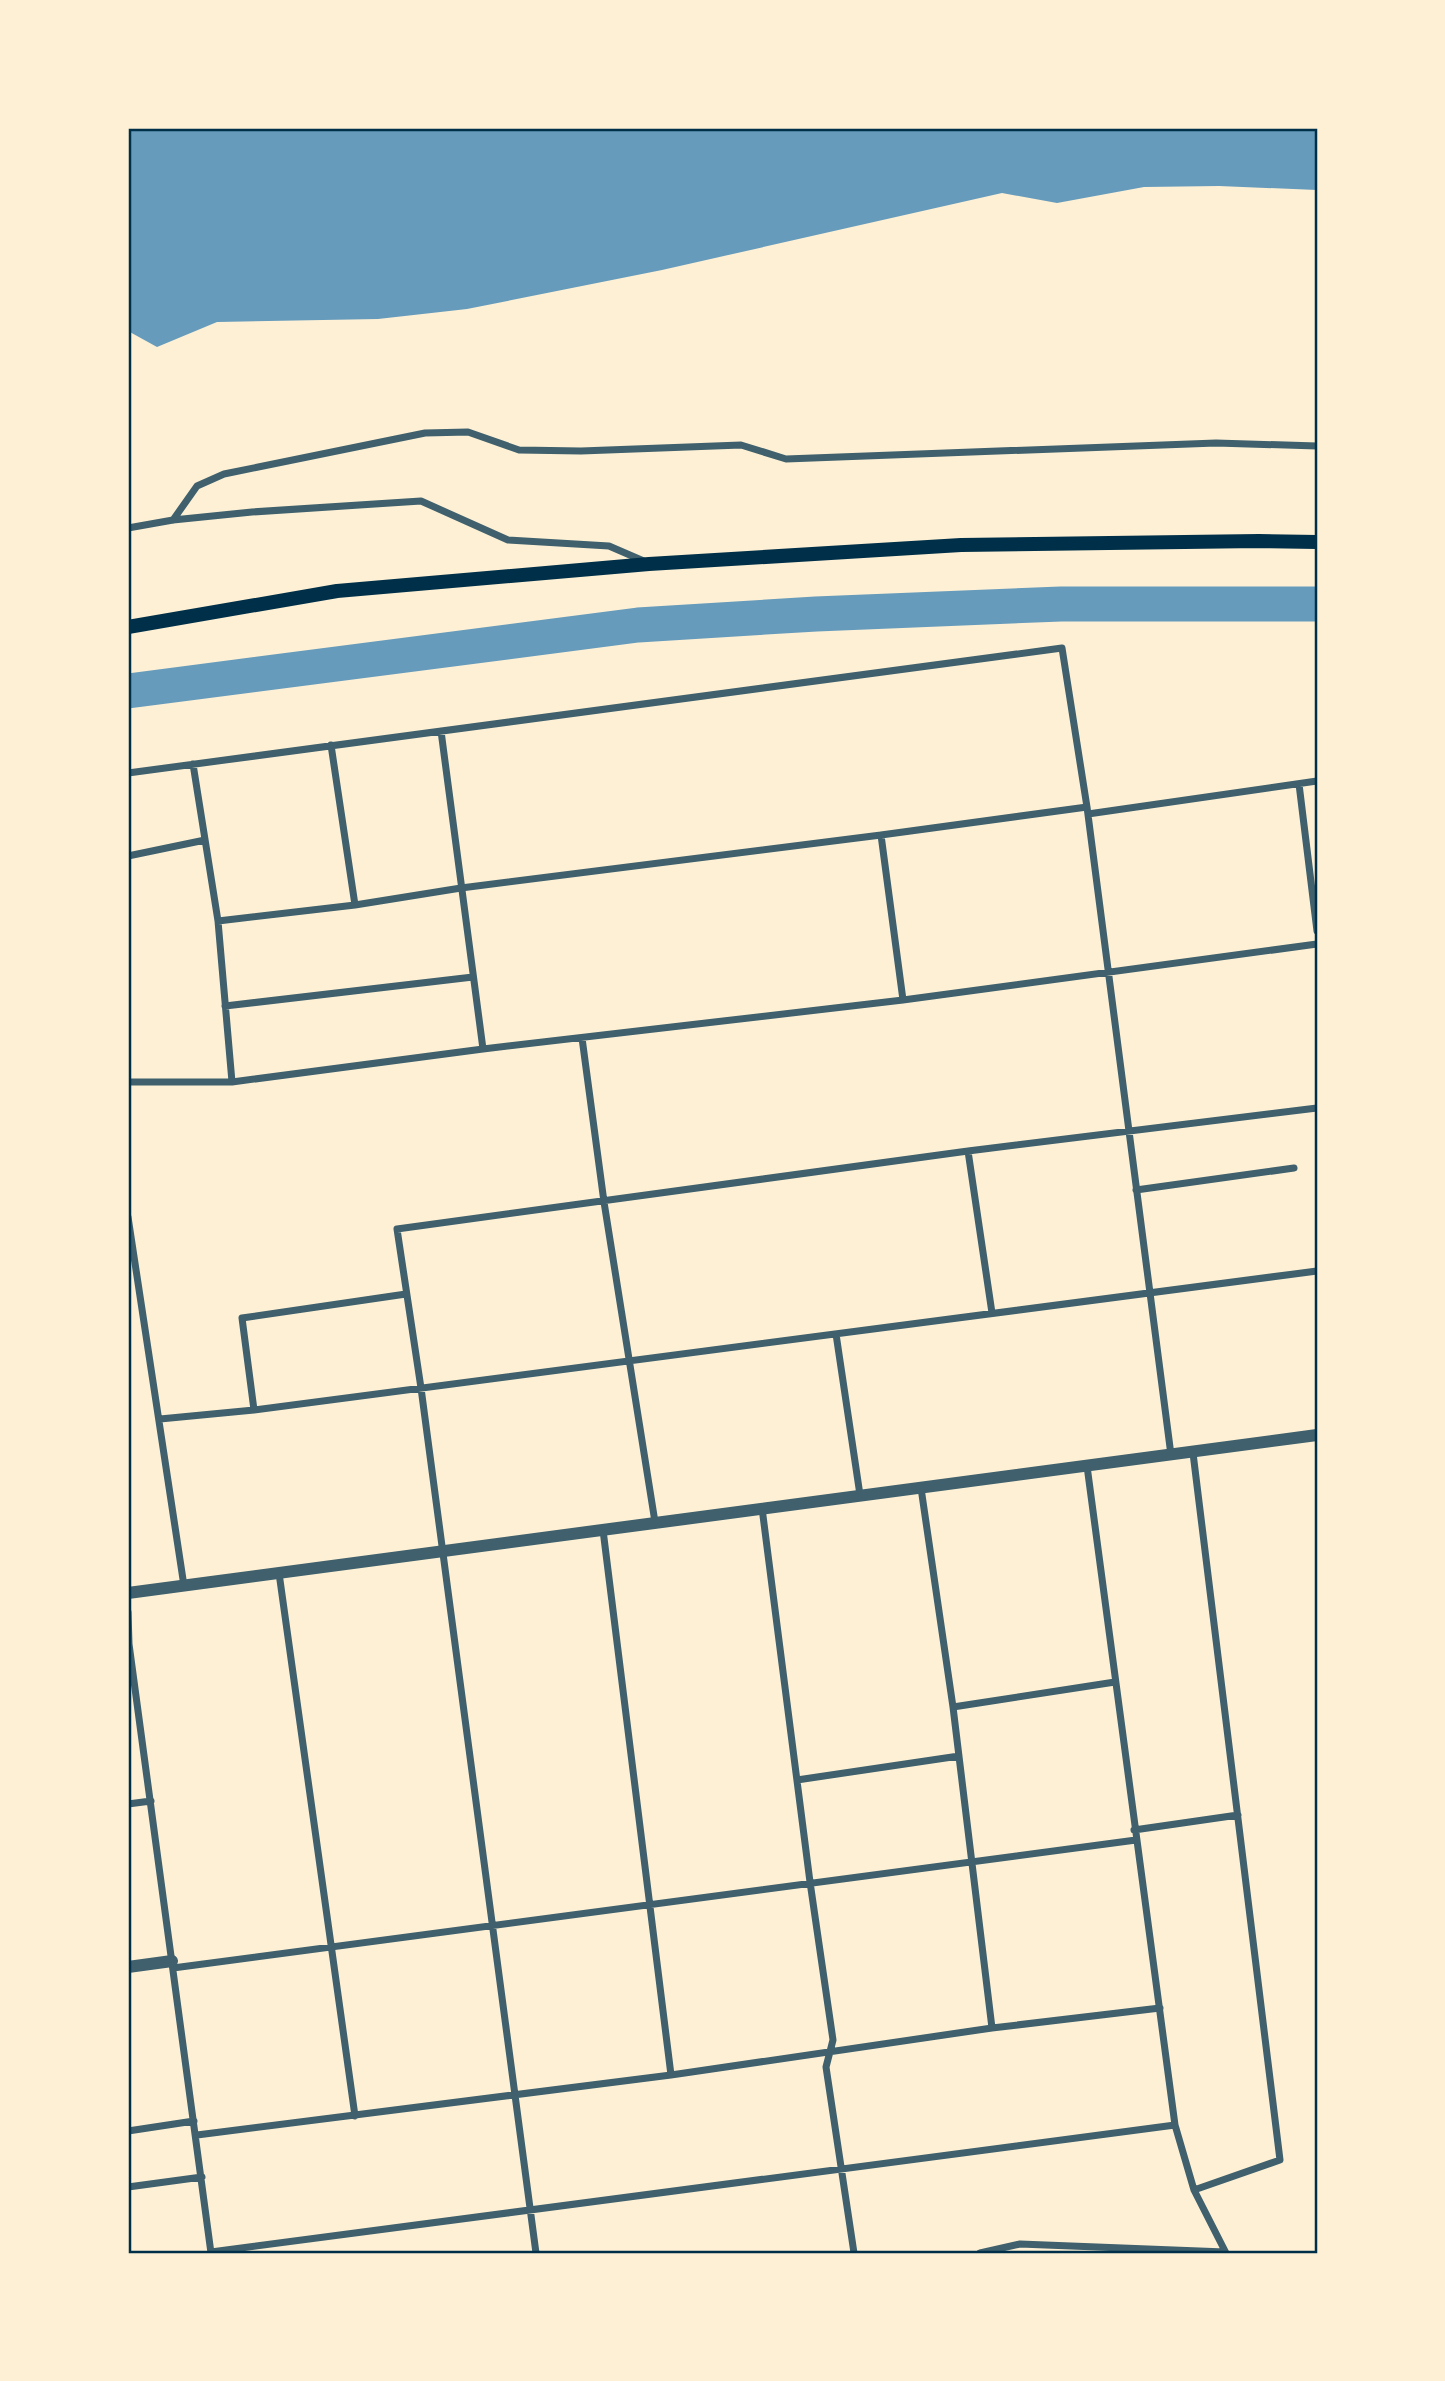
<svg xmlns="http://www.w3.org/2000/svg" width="1445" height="2381" font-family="'Golos Text',sans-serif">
	<rect width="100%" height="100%" fill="#fdf0d5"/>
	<path fill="#669bbc" d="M128,128H1317V190L1219,186L1144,187L1057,203L1002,193L662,270L467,309L378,319L217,322L157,347L128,331Z"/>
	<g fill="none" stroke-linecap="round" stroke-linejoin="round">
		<path stroke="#669bbc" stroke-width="35" d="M128,691L638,625L816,614L1061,604H1317"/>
		<path stroke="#3f606c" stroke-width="7" d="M173,520L197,486L224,474L425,433L468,432L519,450L581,451L741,445L786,459L1216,443L1317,446
			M128,528L173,520L252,512L421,501L508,540L609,546L646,562
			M441,731L483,1049
			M331,745L355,905
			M193,764L218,921L232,1082
			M128,773L1062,648L1087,807L1171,1455
			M1299,784L1317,931
			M1088,814L1317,781
			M128,856L205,840
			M218,921L355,905L461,888L881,835
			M903,1000L881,835L1087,807
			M225,1006L473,977
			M582,1038L604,1202L655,1522
			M128,1082H232L483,1049L903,1000L1317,944
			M1136,1190L1294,1168
			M128,1217L184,1586
			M992,1313L968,1151L1317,1108
			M836,1334L860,1495
			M254,1410L242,1318L406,1294
			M160,1419L254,1410L1317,1271
			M1193,1453L1280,2160L1194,2190
			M1087,1466L1175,2125L1194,2190L1226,2253
			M921,1488L953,1707L992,2028
			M762,1508L810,1882L833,2040L826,2067L854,2253
			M603,1530L671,2075
			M279,1573L355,2116
			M128,1612L129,1644L211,2253
			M953,1707L1115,1682
			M797,1780L959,1756
			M128,1804L151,1801
			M1134,1830L1238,1815
			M173,1968L1136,1840
			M128,2131L194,2121
			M197,2135L671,2075L992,2028L1160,2008
			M128,2187L202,2177
			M211,2252L1175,2125
			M536,2253L421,1388L397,1229L968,1151
			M980,2253L1020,2244L1225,2252"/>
		<path stroke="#3f606c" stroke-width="12" d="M128,1593L1317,1435
			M128,1967L172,1961"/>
		<path stroke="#003049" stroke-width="14" d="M128,627L337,591L649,564L961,545L1259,541L1317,542"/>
	</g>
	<rect width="1445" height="2381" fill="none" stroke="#fdf0d5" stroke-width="259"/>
	<rect x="130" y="130" width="1186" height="2122" fill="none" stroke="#003049" stroke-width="2.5"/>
</svg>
